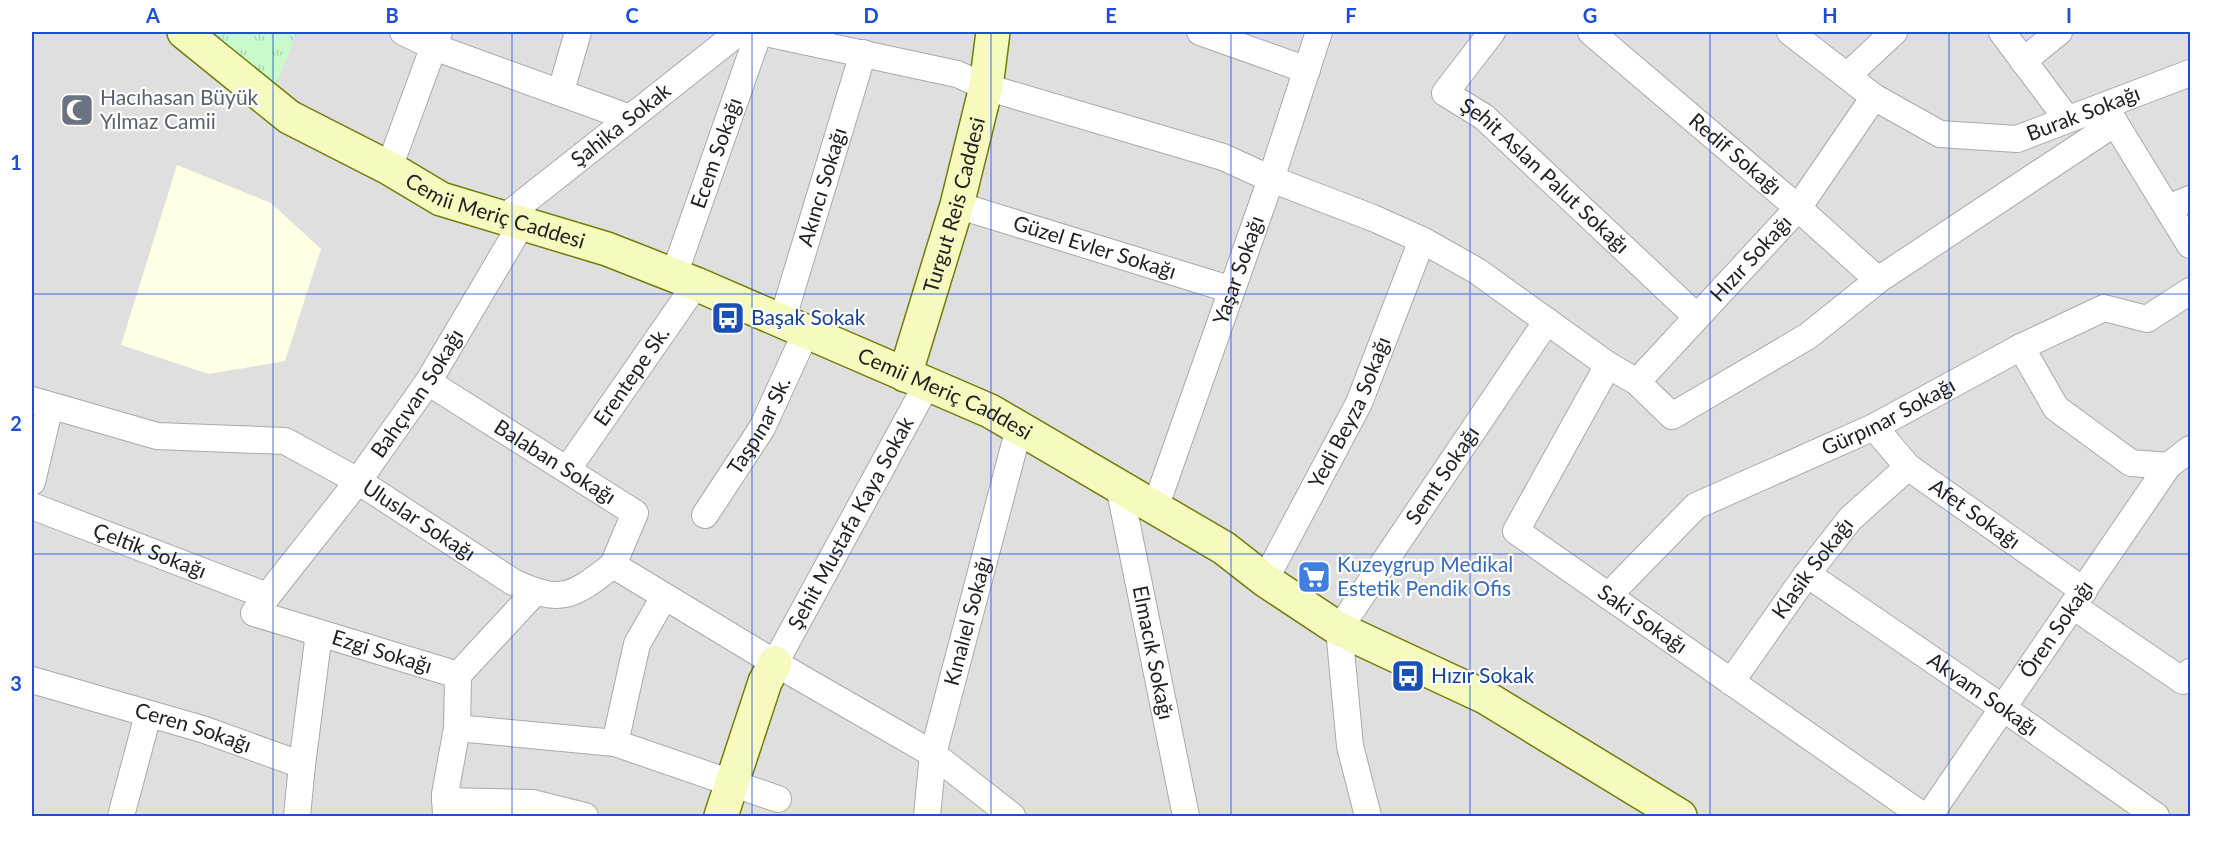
<svg xmlns="http://www.w3.org/2000/svg" width="2222" height="848" font-family="Lato,sans-serif">
	<defs>
		<pattern id="park-tufts" width="24" height="20" patternUnits="userSpaceOnUse" patternTransform="scale(1.5)"><rect width="24" height="20" fill="#c8facc"/><path d="M3 7l-1-3M5 7V3M7 7l1-3M15 17l-1-3M17 17v-4M19 17l1-3" fill="none" stroke="#acd6af"/></pattern>
	</defs>
	<rect width="100%" height="100%" fill="#f2efe9"/>
	<path fill="#e0dfdf" d="M32,32H2190V816H32Z"/>
	<path fill="#ffffe5" d="M177,165L271,203L321,249L285,361L209,374L121,345Z"/>
	<path fill="url(#park-tufts)" d="M206,32H297L275,88Z"/>
	<g fill="none" stroke-linecap="round" stroke-linejoin="round">
		<defs>
			<g id="street">
				<path d="M403,32L434,47L630,118"/>
				<path d="M761,32L957,74L986,87L1223,157L1271,179L1373,218L1422,240L1477,271L1608,365L1637,382L1672,416L1808,336L1878,280L2115,123"/>
				<path d="M1200,32L1307,70"/>
				<path id="s1" d="M1492,32L1445,93L1484,117L1697,317"/>
				<path id="s2" d="M1591,32L1798,208L1878,280"/>
				<path id="s3" d="M1790,32L1874,97L1940,134L2017,139L2190,73"/>
				<path d="M2002,32L2067,119"/>
				<path d="M2023,61L2059,32"/>
				<path d="M1848,75L1894,32"/>
				<path d="M561,91L578,32"/>
				<path d="M2107,110L2190,245"/>
				<path d="M389,168L439,32"/>
				<path id="s4" d="M957,205L1232,290"/>
				<path d="M2168,208L2190,199"/>
				<path id="s5" d="M505,217L739,32"/>
				<path id="s6" d="M674,275L759,32"/>
				<path id="s7" d="M782,321L863,53"/>
				<path d="M2021,347L2056,408L2131,463L2168,466"/>
				<path id="s8" d="M1608,365L1516,531L1923,816"/>
				<path id="s9" d="M428,382L635,513L613,565"/>
				<path id="s10" d="M1637,382L1798,208L1874,97"/>
				<path id="s11" d="M32,400L157,436L285,441L358,481L513,582C562,605 573,596 613,565L775,663L933,754L1012,816"/>
				<path id="s12" d="M1874,427L1908,467L2084,591"/>
				<path id="s13" d="M567,470L696,284"/>
				<path d="M32,482L50,406"/>
				<path id="s14" d="M1119,486L1186,816"/>
				<path id="s15" d="M32,506L267,596"/>
				<path id="s16" d="M1155,508L1271,179L1319,32"/>
				<path id="s17" d="M705,515L762,428L806,332"/>
				<path id="s18" d="M1807,574L2003,708L2156,816"/>
				<path id="s19" d="M1265,580L1359,403L1422,240"/>
				<path id="s20" d="M1608,596L1696,506L1874,427L2021,347L2104,308L2147,319L2190,291"/>
				<path d="M2073,606L2183,681L2190,672"/>
				<path id="s21" d="M775,663L927,384"/>
				<path d="M458,675L535,592"/>
				<path id="s22" d="M32,680L202,729L302,765L297,816"/>
				<path id="s23" d="M1731,682L1807,574L1850,519L1908,467"/>
				<path id="s24" d="M457,728L458,675L254,613L358,481L428,382L522,223"/>
				<path d="M615,743L637,644L664,597"/>
				<path d="M302,765L319,633"/>
				<path d="M445,801L533,803L585,816"/>
				<path d="M121,816L148,715"/>
				<path d="M446,816L445,794L457,728L615,743L778,799"/>
				<path id="s25" d="M927,816L933,754L1019,428"/>
				<path id="s26" d="M1368,816L1350,746L1339,629L1547,321"/>
				<path id="s27" d="M1929,816L2168,466L2190,449"/>
			</g>
			<g id="secondary">
				<path id="s28" d="M184,32L289,117L389,168L441,199L607,249L696,284L990,411L1224,548L1265,580L1339,629L1485,697L1680,816"/>
				<path id="s29" d="M905,375L957,205L986,87L993,32"/>
				<path d="M721,816L765,682L775,663"/>
			</g>
		</defs>
		<use href="#street" stroke="#a9a9a9" stroke-width="28"/>
		<use href="#secondary" stroke="#707d05" stroke-width="36"/>
		<use href="#street" stroke="#fff" stroke-width="26"/>
		<use href="#secondary" stroke="#f7fabf" stroke-width="33"/>
	</g>
	<path fill="none" stroke="#1d4ed8" stroke-width="1.5" stroke-opacity="0.55" d="M273,32V816M512,32V816M752,32V816M991,32V816M1231,32V816M1470,32V816M1710,32V816M1949,32V816M32,294H2190M32,554H2190"/>
	<defs>
		<symbol id="mosque-square" viewBox="-11 -11 22 22"><rect x="-9" y="-9" width="18" height="18" rx="4" fill="#6b7280" stroke="#fff"/><path d="M3.5-4.9A6 6 0 1 0 3.5 4.9A5 5 0 1 1 3.5-4.9Z" fill="#fff"/></symbol>
		<symbol id="bus-square" viewBox="-11 -11 22 22"><rect x="-9" y="-9" width="18" height="18" rx="4" fill="#1a4fb4" stroke="#fff"/><path d="M-5-6H5V4H4V6H2V4H-2V6H-4V4H-5ZM-3.5-4V0h7V-4ZM-3.5 1.2v1.5H-2V1.2ZM2 1.2v1.5H3.5V1.2Z" fill="#fff"/></symbol>
		<symbol id="supermarket-square" viewBox="-11 -11 22 22"><rect x="-9" y="-9" width="18" height="18" rx="4" fill="#3f7fe0" stroke="#fff"/><path d="M-6-5.5h2.5l.6 2H6L4.5 2H-2.5L-4.4-4H-6ZM-1.5 3.2a1.3 1.3 0 1 0 .1 0ZM3 3.2a1.3 1.3 0 1 0 .1 0Z" fill="#fff"/></symbol>
	</defs>
	<g fill-rule="evenodd">
		<use href="#mosque-square" x="58" y="91" width="38" height="38"/>
		<use href="#bus-square" x="709" y="299" width="38" height="38"/>
		<use href="#supermarket-square" x="1295" y="558" width="38" height="38"/>
		<use href="#bus-square" x="1389" y="657" width="38" height="38"/>
	</g>
	<g text-anchor="middle" stroke-width="4.5" stroke-linejoin="round" paint-order="stroke">
		<g font-size="21" fill="#5b616d" stroke="#fff" text-anchor="start">
			<text x="100" y="105">Hacıhasan Büyük<tspan x="100" dy="24">Yılmaz Camii</tspan></text>
		</g>
		<g font-size="21" fill="#222" stroke="#fff">
			<text dy="7" stroke="none"><textPath href="#s3" startOffset="330">Burak Sokağı</textPath></text>
			<text dy="7" stroke="none"><textPath href="#s5" startOffset="148">Şahika Sokak</textPath></text>
			<text dy="7" stroke="none"><textPath href="#s6" startOffset="129">Ecem Sokağı</textPath></text>
			<text dy="7" stroke="none"><textPath href="#s2" startOffset="189">Redif Sokağı</textPath></text>
			<text dy="7" stroke="none"><textPath href="#s1" startOffset="207">Şehit Aslan Palut Sokağı</textPath></text>
			<text dy="7" stroke="none"><textPath href="#s7" startOffset="140">Akıncı Sokağı</textPath></text>
			<text dy="7" stroke="none"><textPath href="#s29" startOffset="177">Turgut Reis Caddesi</textPath></text>
			<text dy="7" stroke="none"><textPath href="#s28" startOffset="363">Cemii Meriç Caddesi</textPath></text>
			<text dy="7" stroke="none"><textPath href="#s4" startOffset="144">Güzel Evler Sokağı</textPath></text>
			<text dy="7" stroke="none"><textPath href="#s10" startOffset="168">Hızır Sokağı</textPath></text>
			<text dy="7" stroke="none"><textPath href="#s16" startOffset="252">Yaşar Sokağı</textPath></text>
			<text dy="7" stroke="none"><textPath href="#s13" startOffset="114">Erentepe Sk.</textPath></text>
			<text dy="7" stroke="none"><textPath href="#s24" startOffset="540">Bahçıvan Sokağı</textPath></text>
			<text dy="7" stroke="none"><textPath href="#s28" startOffset="849">Cemii Meriç Caddesi</textPath></text>
			<text dy="7" stroke="none"><textPath href="#s19" startOffset="188">Yedi Beyza Sokağı</textPath></text>
			<text dy="7" stroke="none"><textPath href="#s20" startOffset="338">Gürpınar Sokağı</textPath></text>
			<text dy="7" stroke="none"><textPath href="#s17" startOffset="105">Taşpınar Sk.</textPath></text>
			<text dy="7" stroke="none"><textPath href="#s9" startOffset="150">Balaban Sokağı</textPath></text>
			<text dy="7" stroke="none"><textPath href="#s26" startOffset="375">Semt Sokağı</textPath></text>
			<text dy="7" stroke="none"><textPath href="#s12" startOffset="134">Afet Sokağı</textPath></text>
			<text dy="7" stroke="none"><textPath href="#s11" startOffset="414">Uluslar Sokağı</textPath></text>
			<text dy="7" stroke="none"><textPath href="#s21" startOffset="159">Şehit Mustafa Kaya Sokak</textPath></text>
			<text dy="7" stroke="none"><textPath href="#s15" startOffset="126">Çeltik Sokağı</textPath></text>
			<text dy="7" stroke="none"><textPath href="#s23" startOffset="140">Klasik Sokağı</textPath></text>
			<text dy="7" stroke="none"><textPath href="#s8" startOffset="344">Saki Sokağı</textPath></text>
			<text dy="7" stroke="none"><textPath href="#s25" startOffset="200">Kınalıel Sokağı</textPath></text>
			<text dy="7" stroke="none"><textPath href="#s27" startOffset="226">Ören Sokağı</textPath></text>
			<text dy="7" stroke="none"><textPath href="#s14" startOffset="170">Elmacık Sokağı</textPath></text>
			<text transform="translate(382 652) rotate(17)" y="7">Ezgi Sokağı</text>
			<text dy="7" stroke="none"><textPath href="#s18" startOffset="213">Akvam Sokağı</textPath></text>
			<text dy="7" stroke="none"><textPath href="#s22" startOffset="168">Ceren Sokağı</textPath></text>
		</g>
		<g font-size="21" fill="#164399" stroke="#fff" text-anchor="start">
			<text x="751" y="325">Başak Sokak</text>
			<text x="1431" y="683">Hızır Sokak</text>
		</g>
		<g font-size="21" fill="#366cbe" stroke="#fff" text-anchor="start">
			<text x="1337" y="572">Kuzeygrup Medikal<tspan x="1337" dy="24">Estetik Pendik Ofis</tspan></text>
		</g>
	</g>
	<rect width="2222" height="848" fill="none" stroke="#ffffff" stroke-width="66"/>
	<rect x="33" y="33" width="2156" height="782" fill="none" stroke="#1d4ed8" stroke-width="2"/>
	<g font-size="20" text-anchor="middle" font-weight="bold" fill="#1d4ed8">
		<text x="153" y="23">A</text>
		<text x="392" y="23">B</text>
		<text x="632" y="23">C</text>
		<text x="871" y="23">D</text>
		<text x="1111" y="23">E</text>
		<text x="1351" y="23">F</text>
		<text x="1590" y="23">G</text>
		<text x="1830" y="23">H</text>
		<text x="2069" y="23">I</text>
		<text x="16" y="170">1</text>
		<text x="16" y="431">2</text>
		<text x="16" y="691">3</text>
	</g>
</svg>
